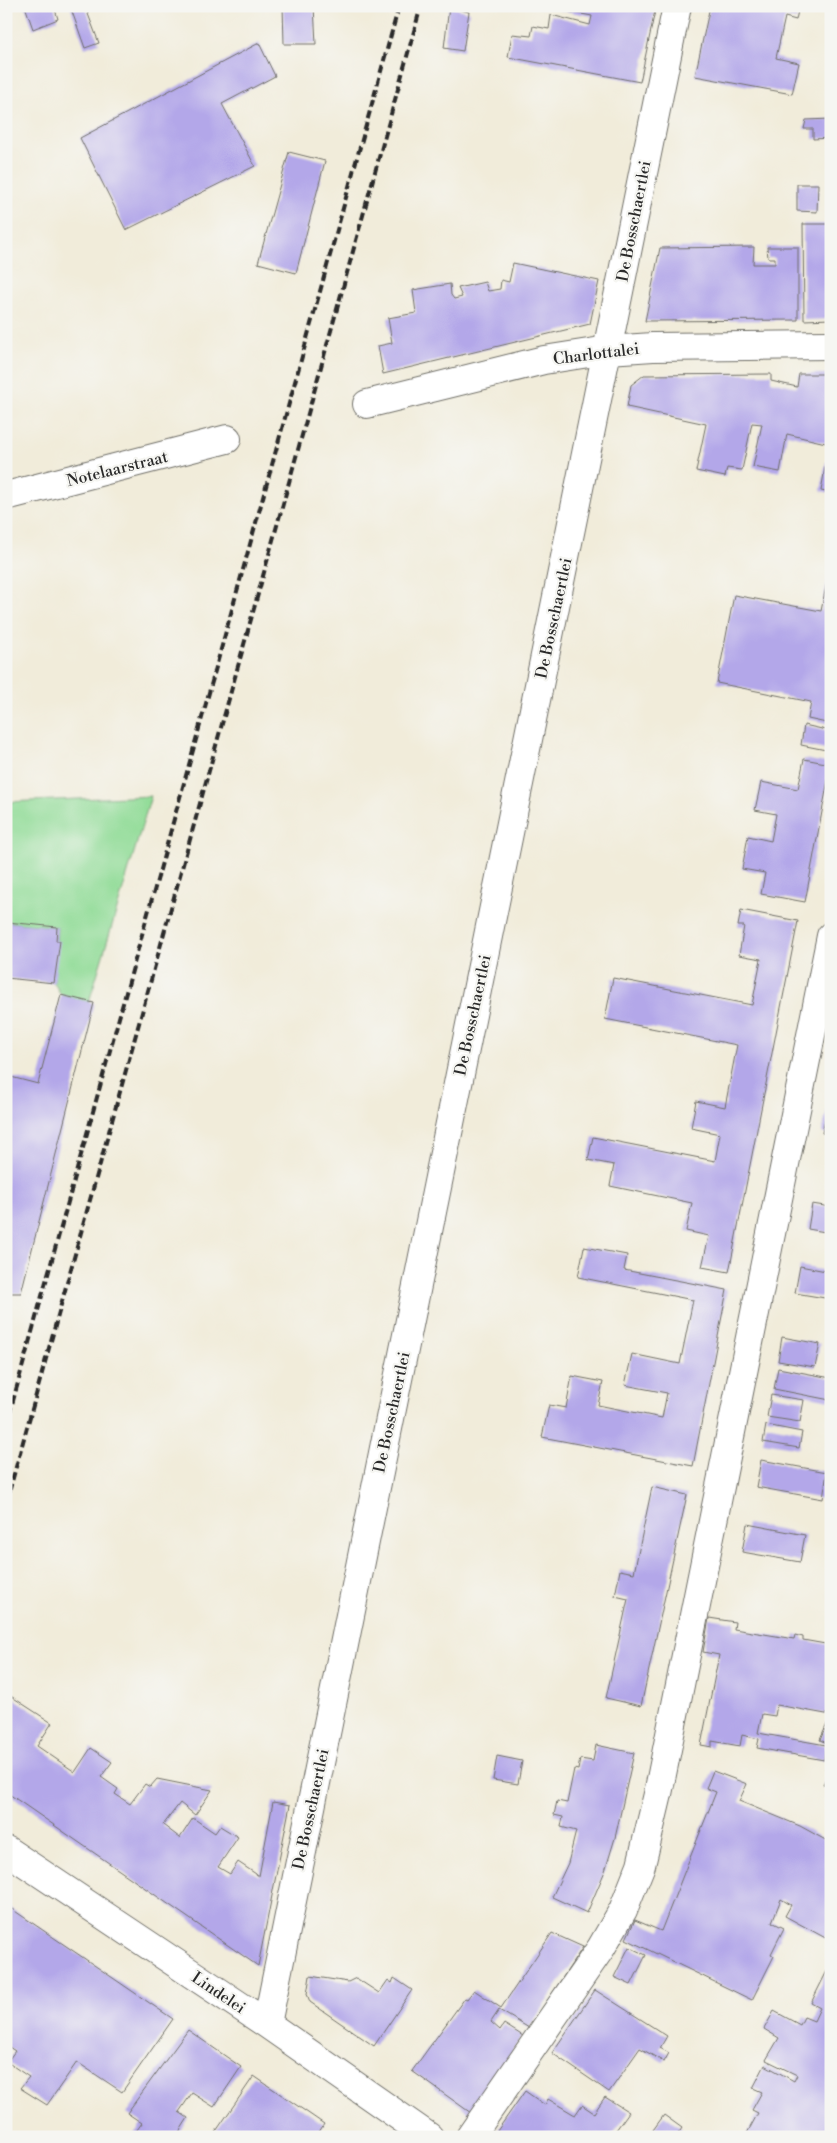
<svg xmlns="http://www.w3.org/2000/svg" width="837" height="2143" font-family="'Libre Bodoni',serif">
	<rect width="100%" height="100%" fill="#f6f6f2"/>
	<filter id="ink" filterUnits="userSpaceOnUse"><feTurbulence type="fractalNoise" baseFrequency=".02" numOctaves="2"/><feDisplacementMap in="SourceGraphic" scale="10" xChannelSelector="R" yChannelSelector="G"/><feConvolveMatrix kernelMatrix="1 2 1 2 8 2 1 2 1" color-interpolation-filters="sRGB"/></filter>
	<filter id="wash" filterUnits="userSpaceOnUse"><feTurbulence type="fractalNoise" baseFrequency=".0096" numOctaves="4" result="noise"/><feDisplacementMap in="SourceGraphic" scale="20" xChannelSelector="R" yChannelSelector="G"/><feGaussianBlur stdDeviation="1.12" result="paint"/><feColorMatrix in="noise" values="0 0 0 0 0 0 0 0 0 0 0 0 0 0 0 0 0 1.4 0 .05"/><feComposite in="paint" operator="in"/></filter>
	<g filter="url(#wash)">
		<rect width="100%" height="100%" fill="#f1ecda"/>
		<path fill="#92dc98" stroke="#5e8462" d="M151,796L89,1002L61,995L54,983L57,927L7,922L6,929V802Z"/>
		<g id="blocks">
			<path fill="#b3a7e9" d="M25,6H54L58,19L33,29Z
				M70,6H85L99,43L85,48Z
				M283,6H314L316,44H284Z
				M561,6H656L640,82L508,57L512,34L531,36L533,26L549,29L551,15L590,25L592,16L560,10Z
				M710,6H799L796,20L785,17L776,58L799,63L792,94L695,76Z
				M449,7L469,12L463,51L444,48Z
				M259,43L275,76L222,104L255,166L126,230L80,138Z
				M831,119V138L813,139V129H804L806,120Z
				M289,152L325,161L296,273L258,263Z
				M797,184H818L817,212L797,211Z
				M803,224H831V319L804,320Z
				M754,247L753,264H775V258H768L767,247H798V320L645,321L660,248Z
				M513,263L599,281L590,324L383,374L378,346L392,343L388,318L416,313L413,290L450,284L451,295L454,299L462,297L458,288L485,282L488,291L500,289L501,280L509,282Z
				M771,374V381L797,387L799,374H831L830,444L787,434L780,472L753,467L762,424L752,423L742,470L727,468L725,477L696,471L706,424L627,407L631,385L644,375Z
				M826,462L831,463V493L821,491Z
				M830,567L831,724L808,719L811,702L717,683L734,595L821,611Z
				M804,725L831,731V751L801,745Z
				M804,759L831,764L805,902L761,894L765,873L742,869L748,836L771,841L776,814L755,810L761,782L798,789Z
				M741,910L798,921L729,1272L702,1267L709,1236L686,1231L692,1203L610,1186L614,1165L588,1160L593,1137L715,1161L720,1134L691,1128L696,1101L725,1107L737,1045L605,1019L613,978L752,1005L761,959L739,955L744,926H738Z
				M7,922L57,927L56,941H60L54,983L6,978Z
				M61,995L94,1003L21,1293H6V1104L11,1077L38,1084Z
				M830,1097H831V1135L822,1133Z
				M812,1204L831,1207V1233L808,1229Z
				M584,1247L627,1255L624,1270L727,1290L693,1466L542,1437L549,1405L566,1408L572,1376L603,1382L598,1405L662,1418L667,1393L625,1385L632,1354L680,1364L693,1300L578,1277Z
				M800,1266L831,1272V1299L795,1293Z
				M782,1337L820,1344L815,1367L778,1361Z
				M778,1368L831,1378L830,1400L774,1389Z
				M771,1395L804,1400L800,1422L767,1417Z
				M766,1425L802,1432L799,1448L763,1442Z
				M761,1460L827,1472L823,1499L756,1487Z
				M652,1487L687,1495L641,1706L606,1698L628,1599L615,1596L620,1570L634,1573Z
				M747,1524L805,1535L800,1562L742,1552Z
				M709,1618L735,1622L734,1629L794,1639L795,1635L803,1637V1640L831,1645V1745L820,1740L831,1715L777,1705L775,1716L762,1714L758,1733L826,1745L824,1760L757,1748L759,1739L742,1735L740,1746L712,1741V1747L701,1745L719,1655L703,1652Z
				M6,1693L52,1723L37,1746L75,1772L91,1748L112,1762L101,1777L118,1789L115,1794L130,1804L145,1784L150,1787L157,1779L212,1790L195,1815L180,1803L163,1825L180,1838L193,1818L215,1833L220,1826L238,1837L218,1867L230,1874L238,1862L259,1876L273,1802L290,1805L258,1966L6,1792Z
				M596,1745L634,1753L615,1838L605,1871L587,1913L552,1897L568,1863L576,1831L561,1827L563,1817L554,1815L557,1801L567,1803L574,1769L578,1770L580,1759L593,1761Z
				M497,1756L522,1761L518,1784L493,1780Z
				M831,1756V1771L825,1769Z
				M713,1771L747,1784L739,1801L800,1826L831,1843V1941L785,1916L791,1905L781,1899L772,1922L784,1928L771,1954L774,1956L752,2000L626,1939L635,1920L661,1931L716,1792L706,1788Z
				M829,1773L831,1774V1788L823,1784Z
				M6,1905L173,2019L122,2092L77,2062L47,2105L20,2088L29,2077L7,2062L15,2051L6,2045Z
				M552,1933L583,1947L529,2028L499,2010L491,2022L500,2030L504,2024L523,2036L471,2113L412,2071L465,1998L467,1999L474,1990L501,2008Z
				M629,1947L646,1955L631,1985L614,1977Z
				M827,1971L831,1972V2137H745L758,2113L752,2110L762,2092L753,2088L765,2065L794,2081L797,2075L766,2060L779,2038L764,2029L774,2011L800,2025L804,2017L814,2021L820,2008L811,2003Z
				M310,1976L348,1982L356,1978L379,1993L388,1980L392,1983L394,1978L412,1990L374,2046L310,2002L307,1994Z
				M595,1990L667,2036L660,2048L669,2053L664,2062L640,2048L609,2092L552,2053Z
				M188,2030L241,2067L214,2107L192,2093L179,2112L188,2118L176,2137H132L142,2123L127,2113Z
				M254,2076L324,2124L316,2137H212Z
				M525,2091L545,2105L548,2099L575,2115L582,2105L594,2113L605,2097L629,2112L611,2137H506L497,2131Z
				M664,2115L682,2128L676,2137H648Z"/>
		</g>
	</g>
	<g filter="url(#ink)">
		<use href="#blocks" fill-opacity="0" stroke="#706f68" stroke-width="1"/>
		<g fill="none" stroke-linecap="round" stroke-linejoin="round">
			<defs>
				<path id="minor" d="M367,404L544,360L608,350L653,347L831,345
					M6,496L227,439
					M6,1850L267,2024L429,2137
					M267,2024L677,6
					M470,2137L601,1948L623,1910L641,1865L658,1794L831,936"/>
			</defs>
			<use href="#minor" stroke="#706f68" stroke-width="30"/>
			<use href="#minor" stroke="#fff" stroke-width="28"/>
			<path stroke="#2b2b2b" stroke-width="4" stroke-dasharray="8 4" stroke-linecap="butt" d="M6,1426L399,6
				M6,1503L421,6"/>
		</g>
	</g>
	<g text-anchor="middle" stroke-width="4.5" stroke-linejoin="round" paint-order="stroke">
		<g font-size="16" fill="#2b2b2b" stroke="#f6f6f2">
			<text transform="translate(633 221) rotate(-79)" y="6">De Bosschaertlei</text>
			<text transform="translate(596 353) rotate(-7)" y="6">Charlottalei</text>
			<text transform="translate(117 468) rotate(-14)" y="6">Notelaarstraat</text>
			<text transform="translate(553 618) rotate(-78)" y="6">De Bosschaertlei</text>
			<text transform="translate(472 1015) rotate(-78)" y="6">De Bosschaertlei</text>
			<text transform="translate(391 1412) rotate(-78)" y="6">De Bosschaertlei</text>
			<text transform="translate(310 1809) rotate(-78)" y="6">De Bosschaertlei</text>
			<text transform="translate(219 1992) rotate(34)" y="6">Lindelei</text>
		</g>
	</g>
	<rect width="837" height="2143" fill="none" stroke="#f6f6f2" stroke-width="25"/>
</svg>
